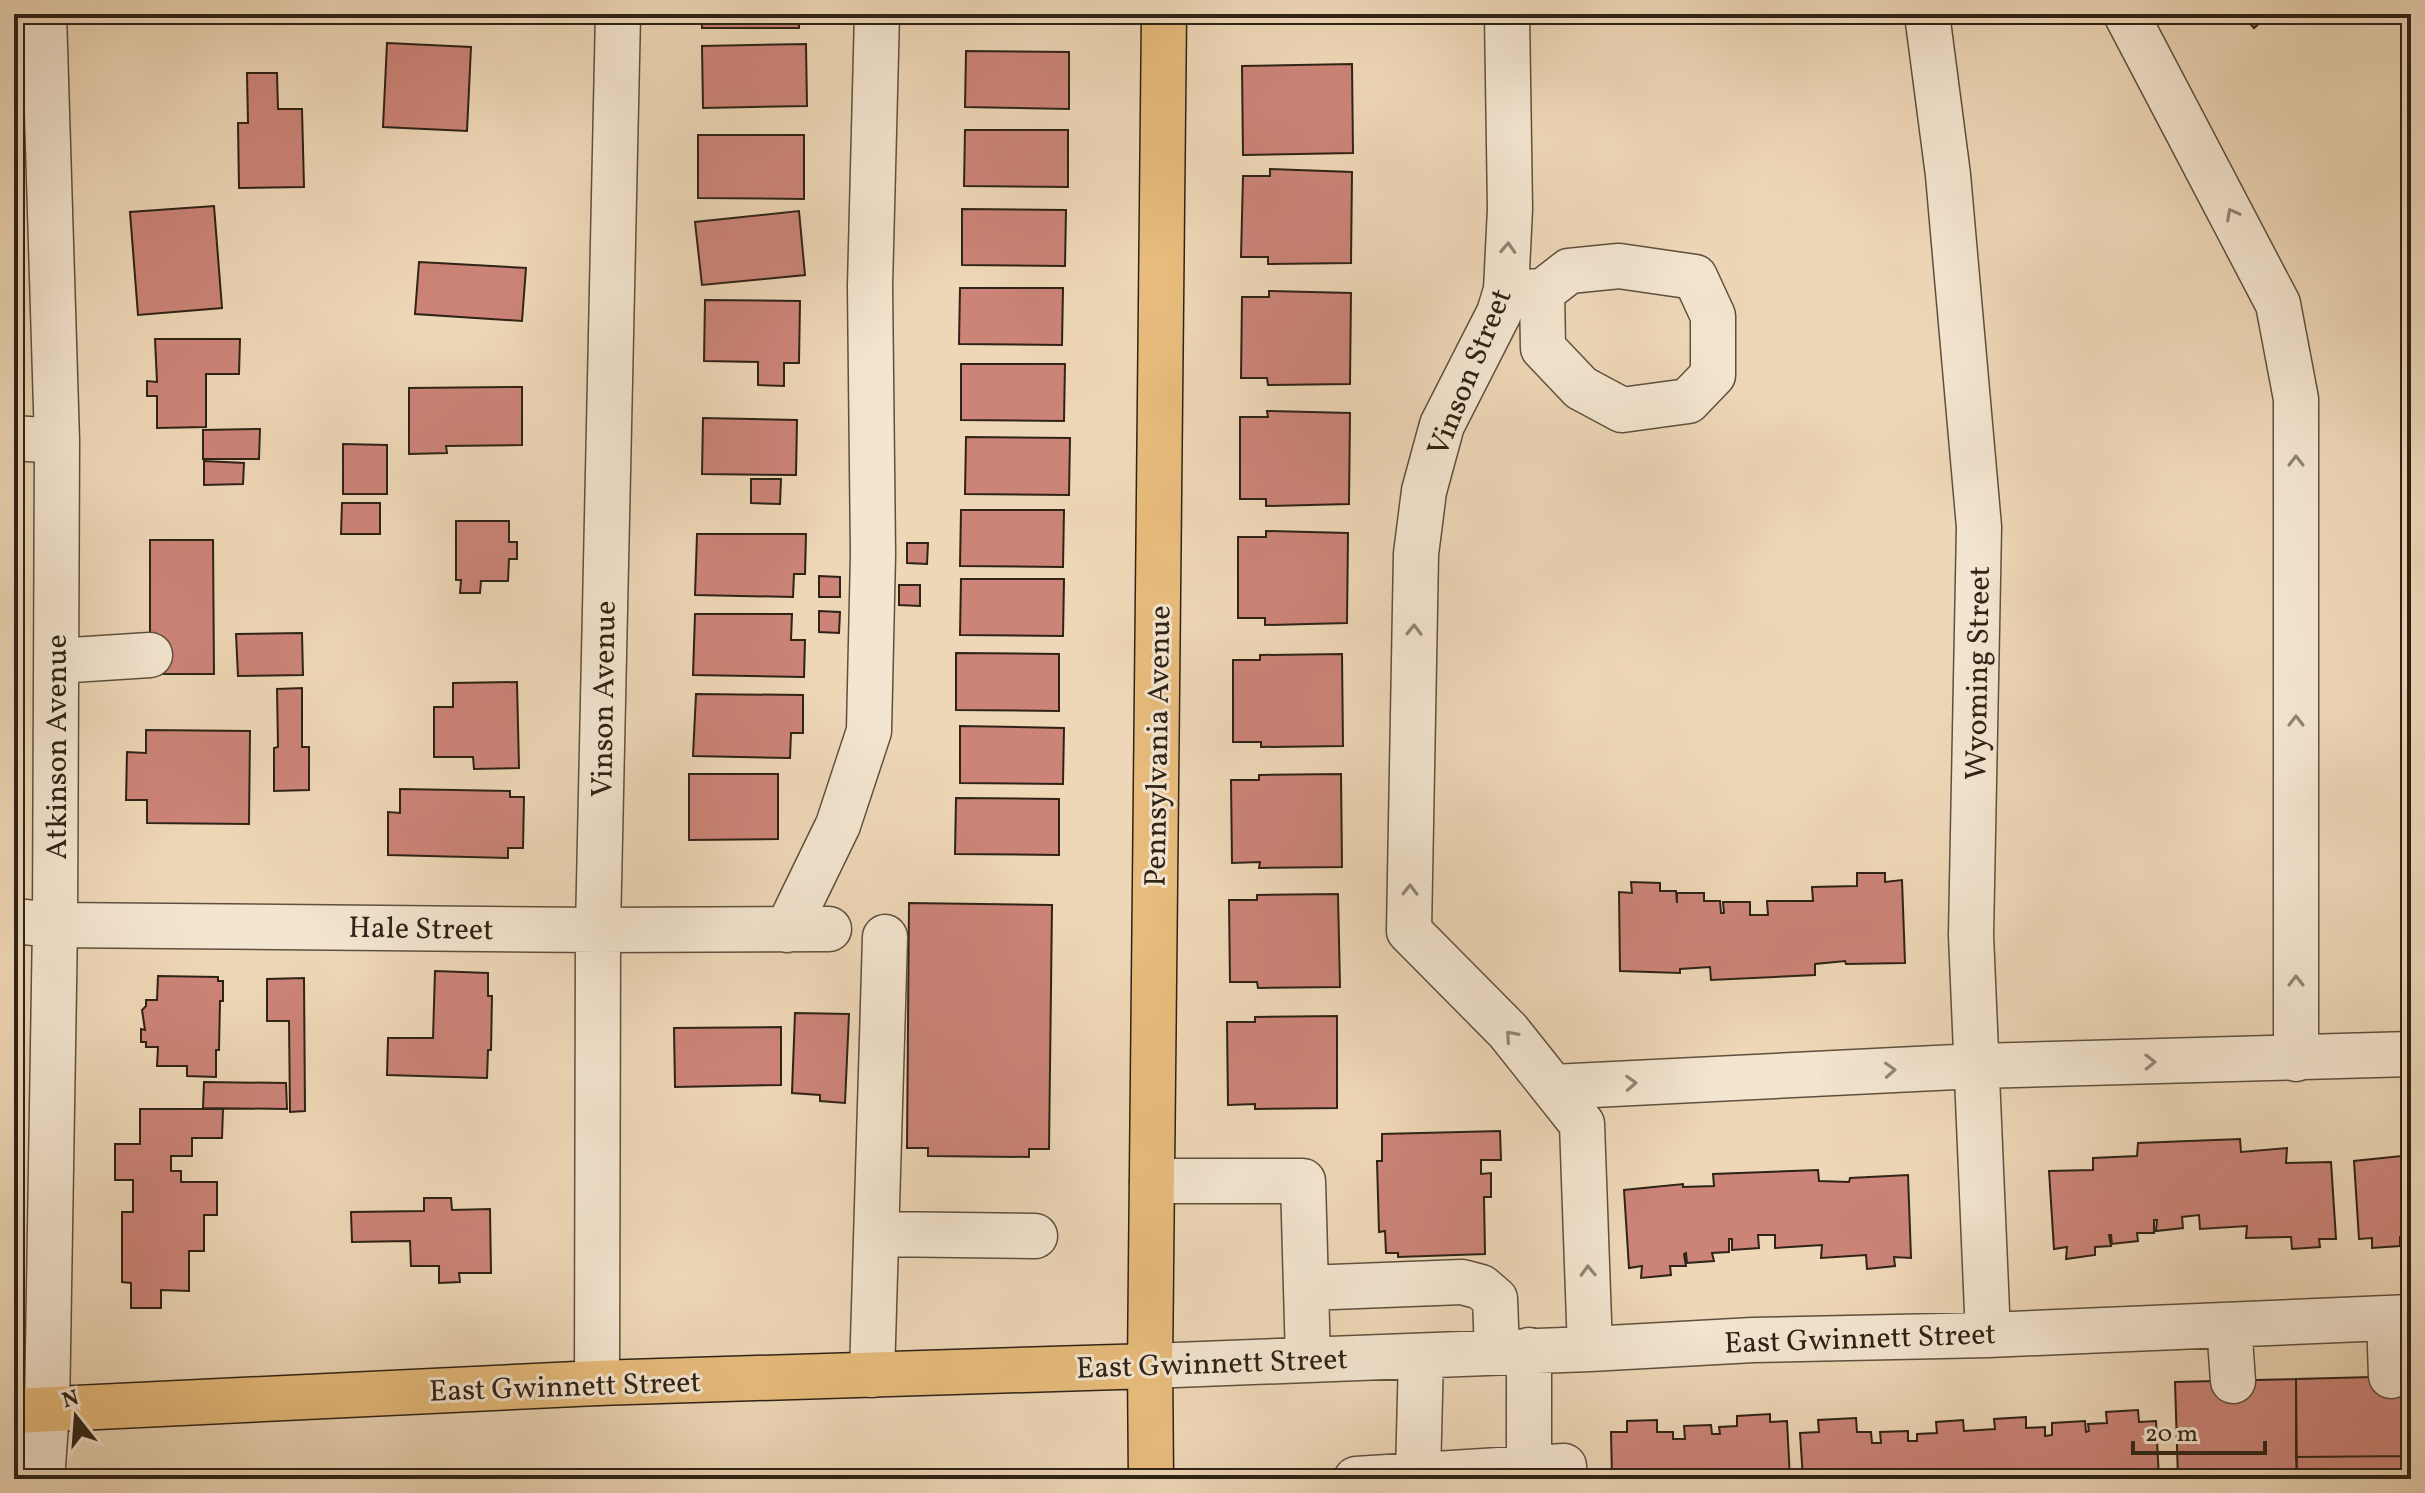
<svg xmlns="http://www.w3.org/2000/svg" width="2425" height="1493" font-family="Vollkorn,serif">
	<rect width="100%" height="100%" fill="#eed7b7"/>
	<filter id="stains"><feTurbulence type="fractalNoise" baseFrequency=".0025" numOctaves="4"/><feColorMatrix values="0 0 0 0 .2 0 0 0 0 .09 0 0 0 0 .02 0 0 0 .5 -.17"/></filter>
	<radialGradient id="worn" r=".72"><stop offset=".6" stop-color="#630" stop-opacity="0"/><stop offset="1" stop-color="#630" stop-opacity=".3"/></radialGradient>
	<path fill="#cc8478" stroke="#2e2316" stroke-width="2" d="M702,14H799V28H702Z
		M2241,14H2270L2254,28Z
		M387,43L471,47L467,131L383,127Z
		M806,44L807,106L703,108L702,46Z
		M966,51L1069,52V109L965,107Z
		M1352,64L1353,153L1243,155L1242,66Z
		M247,73H277L278,109H302L304,187L239,188L238,123H248Z
		M965,130H1068V187L964,186Z
		M698,135H804V199L698,198Z
		M1270,169L1352,172L1351,263L1268,264V257H1241L1243,176H1270Z
		M214,206L222,308L138,315L130,212Z
		M962,209L1066,210L1065,266L962,265Z
		M799,211L805,275L702,285L695,222Z
		M419,262L526,268L522,321L415,314Z
		M960,288H1063L1062,345L959,344Z
		M1269,291L1351,293L1350,384L1268,385L1267,378H1241L1242,297H1269Z
		M705,300L800,301L799,363H784V386L758,385V362L704,361Z
		M155,339H240L239,374H206V427L157,428V396H147V381L157,382Z
		M961,364H1065L1064,421L961,420Z
		M522,387V445L446,446L447,453L409,454V388Z
		M1267,411L1350,413L1349,504L1266,506V499H1240V417H1268Z
		M703,418L797,420L796,475L702,474Z
		M260,429L259,459H203V430Z
		M966,437L1070,438L1069,495L965,494Z
		M343,444L387,445V494H343Z
		M204,461L244,463L243,484L204,485Z
		M751,479H781L780,504L751,503Z
		M342,503H380V534H341Z
		M961,510H1064L1063,567L960,566Z
		M456,521H509V542H517V559H509L508,581H481L480,593H460L461,580H456Z
		M1266,531L1348,533L1347,623L1265,625V618H1238V537H1266Z
		M697,534H806L805,574H794L793,597L695,595Z
		M150,540H213L214,674H150Z
		M907,543H928L927,564L907,563Z
		M819,576L840,577V597H819Z
		M961,579H1064L1063,636L960,635Z
		M899,585H920V606L899,605Z
		M819,611L840,612L839,633L819,632Z
		M695,614H792L791,640H805L804,677L693,675Z
		M302,633L303,675L238,676L236,634Z
		M956,653L1059,654V711L956,710Z
		M1342,654L1343,746L1261,747V742H1233V660H1260V655Z
		M517,682L519,768L474,769L473,757H434V707H453V683Z
		M302,688V747H309V790L274,791V748L278,747L277,689Z
		M696,694L803,695V733H791L790,758L693,756Z
		M960,726L1064,728L1063,784L960,783Z
		M146,730L250,731L249,824L147,823V800H126L127,752L146,753Z
		M689,774H778V839L689,840Z
		M1341,774L1342,867L1259,868L1260,862L1232,863L1231,780H1259V775Z
		M400,789L510,791V797H524L523,848H508V858L388,855V812L400,813Z
		M956,798L1059,799V855L955,854Z
		M1857,873H1885V882L1902,880L1905,963L1846,964L1845,961L1815,964V975L1711,980L1710,967L1680,969V973L1620,971L1619,892L1632,893L1631,882L1660,883V891H1676L1677,903V893H1704V901H1720L1721,913H1724L1723,902H1750V915H1768L1767,901H1813L1812,887L1857,886Z
		M1338,894L1340,987L1258,988L1257,982H1230L1229,900H1257V895Z
		M909,903L1052,905L1049,1149H1029V1157L928,1156V1148H907Z
		M435,971L488,973V996H492L491,1050H488L487,1078L387,1075L388,1038H433Z
		M158,976L218,977V981H223V1001H220L219,1050H216V1077L187,1076V1066H157L158,1047H146V1042H141V1029L145,1030L142,1010L146,1006V1000H157Z
		M304,978L305,1111L290,1112L289,1021H267V979Z
		M795,1013L849,1014L845,1103L820,1101V1095L792,1093Z
		M1337,1016V1108L1255,1109V1104L1228,1105L1227,1022H1255V1017Z
		M781,1027V1085L675,1087L674,1028Z
		M204,1082L286,1083L287,1109L203,1108Z
		M140,1109H223L222,1138H192V1156H171V1171H181V1182H217V1215H204V1251H189V1291L161,1290V1308H131V1283L122,1282V1212H133V1180H115V1144H140Z
		M1500,1131L1501,1160H1481V1174L1491,1173V1197H1484L1485,1254L1398,1257V1253H1386L1385,1231L1379,1232L1377,1161H1382V1134Z
		M2240,1139L2241,1152L2287,1148L2286,1163L2331,1162L2336,1239H2319L2320,1247L2292,1249L2291,1237L2246,1238L2247,1226L2200,1229L2199,1215L2182,1217L2183,1228L2156,1231L2157,1220H2154V1233H2137L2138,1241L2112,1244L2111,1235H2109L2111,1246L2095,1247V1255L2066,1259L2067,1247L2054,1249L2049,1171L2093,1170V1158L2137,1156L2138,1143Z
		M2411,1155V1237H2400V1246L2372,1248V1238L2359,1239L2354,1161Z
		M1818,1170L1819,1181L1849,1182L1850,1178L1908,1175L1911,1258L1894,1257L1895,1266L1867,1269L1866,1255L1821,1258L1822,1245L1775,1248V1235H1758L1759,1248L1732,1250V1239H1729V1252L1712,1253L1714,1261L1687,1263L1686,1253L1684,1254L1686,1266H1670L1671,1275L1641,1278L1642,1266L1629,1268L1624,1190L1683,1184V1187L1714,1186L1713,1174Z
		M424,1198H451L452,1210L490,1209L491,1273H459L460,1282L439,1283V1266H411L410,1241L352,1242L351,1212L424,1211Z
		M2411,1376V1456L2296,1457V1379Z
		M2296,1379L2297,1479H2178L2175,1382Z
		M2138,1410L2139,1422L2156,1421L2159,1479H1803L1800,1433L1819,1432L1818,1420L1856,1418L1857,1432H1871L1872,1443H1881L1880,1432L1908,1431V1441H1917V1434L1937,1433L1936,1422L1963,1420L1964,1431L1995,1429L1994,1419L2026,1417V1428L2045,1427V1436L2052,1435V1423L2085,1421L2086,1432L2089,1431L2088,1424L2107,1423L2106,1412Z
		M1770,1414V1422L1787,1421L1790,1479H1612L1611,1432H1627V1421L1657,1420V1432H1673V1439H1685L1684,1426L1711,1425L1712,1434H1720L1719,1427L1737,1426V1416Z
		M2411,1456V1479H2297L2296,1457Z"/>
	<g fill="none" stroke-linecap="round" stroke-linejoin="round">
		<defs>
			<path id="minor" d="M1507,14L1510,209L1506,290L1499,313L1442,425L1424,491L1416,554L1409,931L1508,1031L1582,1124L1590,1349
				M1927,14L1948,175L1979,527L1971,935L1988,1335
				M2126,14L2278,304L2296,399V1059
				M1506,290L1542,292L1569,271L1619,266L1695,277L1713,316V375L1688,401L1622,410L1581,388L1543,348L1542,292
				M14,438L57,441
				M56,661L150,655
				M14,921L55,925L598,930L829,929
				M787,930L838,825L869,731L873,554L870,286L877,14
				M1553,1087L1976,1066L2411,1054
				M1152,1181H1303L1308,1360
				M877,1234L1035,1236
				M1306,1288L1462,1282L1481,1287L1495,1299L1497,1352
				M2389,1318L2391,1376
				M2229,1325L2233,1381
				M1529,1350V1469
				M1150,1366L1590,1349L1753,1340L1988,1335L2411,1317
				M872,1375L885,937
				M597,1383L598,930L618,14
				M1418,1475L1421,1356
				M42,1479L47,1411L55,925L57,441L44,14
				M1356,1479L1564,1466V1479"/>
			<path id="major" d="M14,1411L597,1383L1150,1366
				M1151,1479L1150,1366L1164,14"/>
		</defs>
		<use href="#minor" stroke="#5e503e" stroke-width="47"/>
		<use href="#major" stroke="#2e2316" stroke-width="47"/>
		<use href="#minor" stroke="#f4e5d0" stroke-width="44"/>
		<use href="#major" stroke="#e7bc7c" stroke-width="44"/>
	</g>
	<defs><path id="oneway-chevron" d="M-2-3.5L2.5 0L-2 3.5" fill="none" stroke-width="1.6" stroke-linecap="round" stroke-linejoin="round" transform="scale(2)"/></defs>
	<g stroke="#918473">
		<use href="#oneway-chevron" transform="translate(2232 214) rotate(-118)"/>
		<use href="#oneway-chevron" transform="translate(1508 248) rotate(-87)"/>
		<use href="#oneway-chevron" transform="translate(2296 461) rotate(-90)"/>
		<use href="#oneway-chevron" transform="translate(1414 630) rotate(-89)"/>
		<use href="#oneway-chevron" transform="translate(2296 721) rotate(-90)"/>
		<use href="#oneway-chevron" transform="translate(1410 890) rotate(-89)"/>
		<use href="#oneway-chevron" transform="translate(2296 981) rotate(-90)"/>
		<use href="#oneway-chevron" transform="translate(1511 1036) rotate(-131)"/>
		<use href="#oneway-chevron" transform="translate(2150 1062) rotate(-1)"/>
		<use href="#oneway-chevron" transform="translate(1890 1070) rotate(-3)"/>
		<use href="#oneway-chevron" transform="translate(1631 1083) rotate(-3)"/>
		<use href="#oneway-chevron" transform="translate(1588 1271) rotate(-92)"/>
	</g>
	<g text-anchor="middle" stroke-width="6" stroke-linejoin="round" paint-order="stroke">
		<g font-size="30" fill="#2e2316" stroke="#f4e5d0">
			<text transform="translate(1469 372) rotate(-68)" y="10">Vinson Street</text>
			<text transform="translate(1977 673) rotate(-89)" y="10">Wyoming Street</text>
			<text transform="translate(603 699) rotate(-89)" y="10">Vinson Avenue</text>
			<text transform="translate(1157 746) rotate(-89)" y="10">Pennsylvania Avenue</text>
			<text transform="translate(56 747) rotate(-90)" y="10">Atkinson Avenue</text>
			<text transform="translate(421 928) rotate(1)" y="10">Hale Street</text>
			<text transform="translate(1860 1338) rotate(-2)" y="10">East Gwinnett Street</text>
			<text transform="translate(1212 1363) rotate(-2)" y="10">East Gwinnett Street</text>
			<text transform="translate(565 1386) rotate(-2)" y="10">East Gwinnett Street</text>
		</g>
	</g>
	<rect width="2425" height="1493" fill="none" stroke="#eed7b7" stroke-width="48"/>
	<rect x="16" y="16" width="2393" height="1461" fill="none" stroke="#2e2316" stroke-width="4"/>
	<rect x="24" y="24" width="2377" height="1445" fill="none" stroke="#2e2316" stroke-width="2"/>
	<g transform="translate(76 1417) rotate(343)" stroke="#f4e5d0" stroke-width="6" paint-order="stroke">
	<path d="M0-6L14 30L0 20L-14 30Z" fill="#2e2316"/>
	<text y="-12" font-size="22" font-weight="bold" text-anchor="middle" fill="#2e2316">N</text>
	</g>
	<path d="M2133 1441v12h132v-12" fill="none" stroke="#2e2316" stroke-width="4"/>
	<text x="2145" y="1441" font-size="24" fill="#2e2316" stroke="#f4e5d0" stroke-width="6" paint-order="stroke">20 m</text>
	<rect width="100%" height="100%" filter="url(#stains)"/>
	<rect width="100%" height="100%" fill="url(#worn)"/>
</svg>
